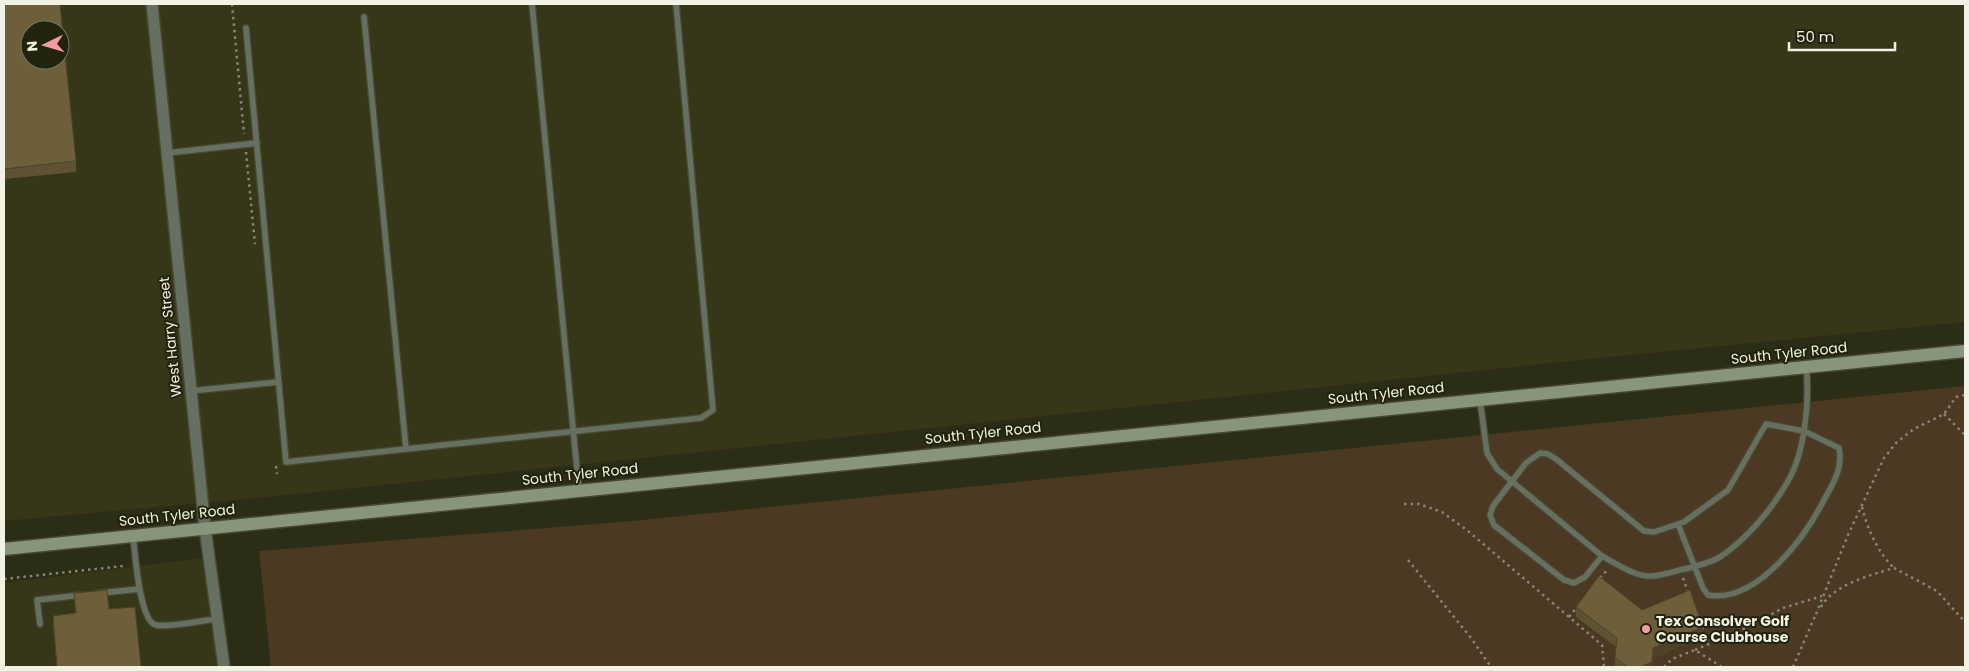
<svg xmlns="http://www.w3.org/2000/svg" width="1969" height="671" font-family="Poppins,sans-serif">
	<rect width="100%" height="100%" fill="#2c2d16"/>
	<path fill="#363718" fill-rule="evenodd" d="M4,4H1965V322L1609,357L277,496L4,521ZM30,30H60V60H30Z
		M209,557L222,667H4V583Z"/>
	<path fill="#4c3923" d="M1965,386V667H271L259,551L622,522Z"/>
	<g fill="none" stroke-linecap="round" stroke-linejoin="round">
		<defs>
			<path id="lane" d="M532,4L579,490
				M246,28L286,462L406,449L364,17
				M167,153L257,143
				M191,391L279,382
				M1480,400L1487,453L1497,469L1602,556
				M406,449L701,418L713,410L676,4
				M1678,524L1703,588L1708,595C1757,604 1806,536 1825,498C1834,482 1843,468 1839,448L1804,431L1766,424L1728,490L1684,522L1654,532L1644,531L1556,459L1548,454L1540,453L1526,463L1493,506L1490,515L1494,525L1564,580L1574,583L1585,577L1602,556C1615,563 1631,574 1647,576C1657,577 1670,573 1680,570C1693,567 1708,564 1720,557C1747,539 1772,509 1788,481C1805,452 1810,399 1806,366
				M133,535C135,552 139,621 156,625C167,628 204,620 217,619
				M100,593L140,589
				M40,624L37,600L81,595"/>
			<path id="street" d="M152,4L205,528L224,667"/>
			<path id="secondary" d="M4,549L1965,351"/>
		</defs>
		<use href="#lane" stroke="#484933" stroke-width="8"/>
		<use href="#street" stroke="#484933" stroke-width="14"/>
		<use href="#secondary" stroke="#484933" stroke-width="15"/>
		<path stroke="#868774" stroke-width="2.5" stroke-dasharray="2.5 4" stroke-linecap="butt" d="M232,4L244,134
			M246,152L255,244
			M1944,414L1965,435
			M276,466L277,474
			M1404,504H1419L1442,512L1468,531L1602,645L1604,667
			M1862,507C1867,528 1878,553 1894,568
			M1408,560L1471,638L1491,667
			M1600,578L1608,569
			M1683,578L1688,592
			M4,579L123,566
			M1821,607C1833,585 1870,575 1894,568L1937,591L1965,622
			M1816,614L1848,535L1884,458L1896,443L1914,429L1944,414L1956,397L1965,395
			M1569,617L1578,606
			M1702,627L1709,644
			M1695,650L1744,629L1783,608L1822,596
			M1664,667L1672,659L1695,650L1722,667
			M1793,667L1816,614"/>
		<use href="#lane" stroke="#676f60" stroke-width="5.5"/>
		<use href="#street" stroke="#676f60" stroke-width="11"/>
		<use href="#secondary" stroke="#88957d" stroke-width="12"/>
	</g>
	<path fill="#5d5232" d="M4,4L76,161V172L4,179Z
		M74,593L109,609L141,667H57L53,626V616L75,613Z
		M1576,607L1642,610L1703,637L1653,658L1652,667H1615V657L1616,647L1576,617Z"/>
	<path fill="#4c4229" d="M1703,627V637L1653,658L1652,667H1640L1653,648Z"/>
	<path fill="#6c5f3a" stroke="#4c4229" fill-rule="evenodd" d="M4,4H60L76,161L4,169ZM30,30H60V60H30Z
		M1599,576L1642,610L1690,590L1703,627L1653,648L1652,662L1640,667H1627L1615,657L1617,638L1576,607Z
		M107,590L109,609L135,607L141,667H57L53,616L76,613L74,593Z"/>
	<circle fill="#f49aa6" stroke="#22230c" stroke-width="2" cx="1646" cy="629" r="5"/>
	<g text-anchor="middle" stroke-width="4" stroke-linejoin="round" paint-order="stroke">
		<g font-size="14" fill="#f1f2e3" stroke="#22230c">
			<text transform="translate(170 337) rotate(-96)" y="5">West Harry Street</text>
			<text transform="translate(1789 353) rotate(-6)" y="5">South Tyler Road</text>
			<text transform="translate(1386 393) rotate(-6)" y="5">South Tyler Road</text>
			<text transform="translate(983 433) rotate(-6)" y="5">South Tyler Road</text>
			<text transform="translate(580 474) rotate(-6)" y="5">South Tyler Road</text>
			<text transform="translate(177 515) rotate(-6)" y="5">South Tyler Road</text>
		</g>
		<g font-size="14" font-weight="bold" fill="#f1f2e3" stroke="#22230c" text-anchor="start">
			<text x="1656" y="626">Tex Consolver Golf<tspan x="1656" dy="16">Course Clubhouse</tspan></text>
		</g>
	</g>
	<rect width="1969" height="671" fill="none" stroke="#f1f2e3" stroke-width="10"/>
	<g transform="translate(45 45) rotate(265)"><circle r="24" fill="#22230c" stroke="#757662"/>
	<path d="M0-4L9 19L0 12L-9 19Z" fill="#f49aa6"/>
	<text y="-8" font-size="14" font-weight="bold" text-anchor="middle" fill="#f1f2e3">N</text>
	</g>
	<path d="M1789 42v8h106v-8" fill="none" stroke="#f1f2e3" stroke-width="2.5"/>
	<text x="1796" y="42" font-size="15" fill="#f1f2e3" stroke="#22230c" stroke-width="4" paint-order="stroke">50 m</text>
</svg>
